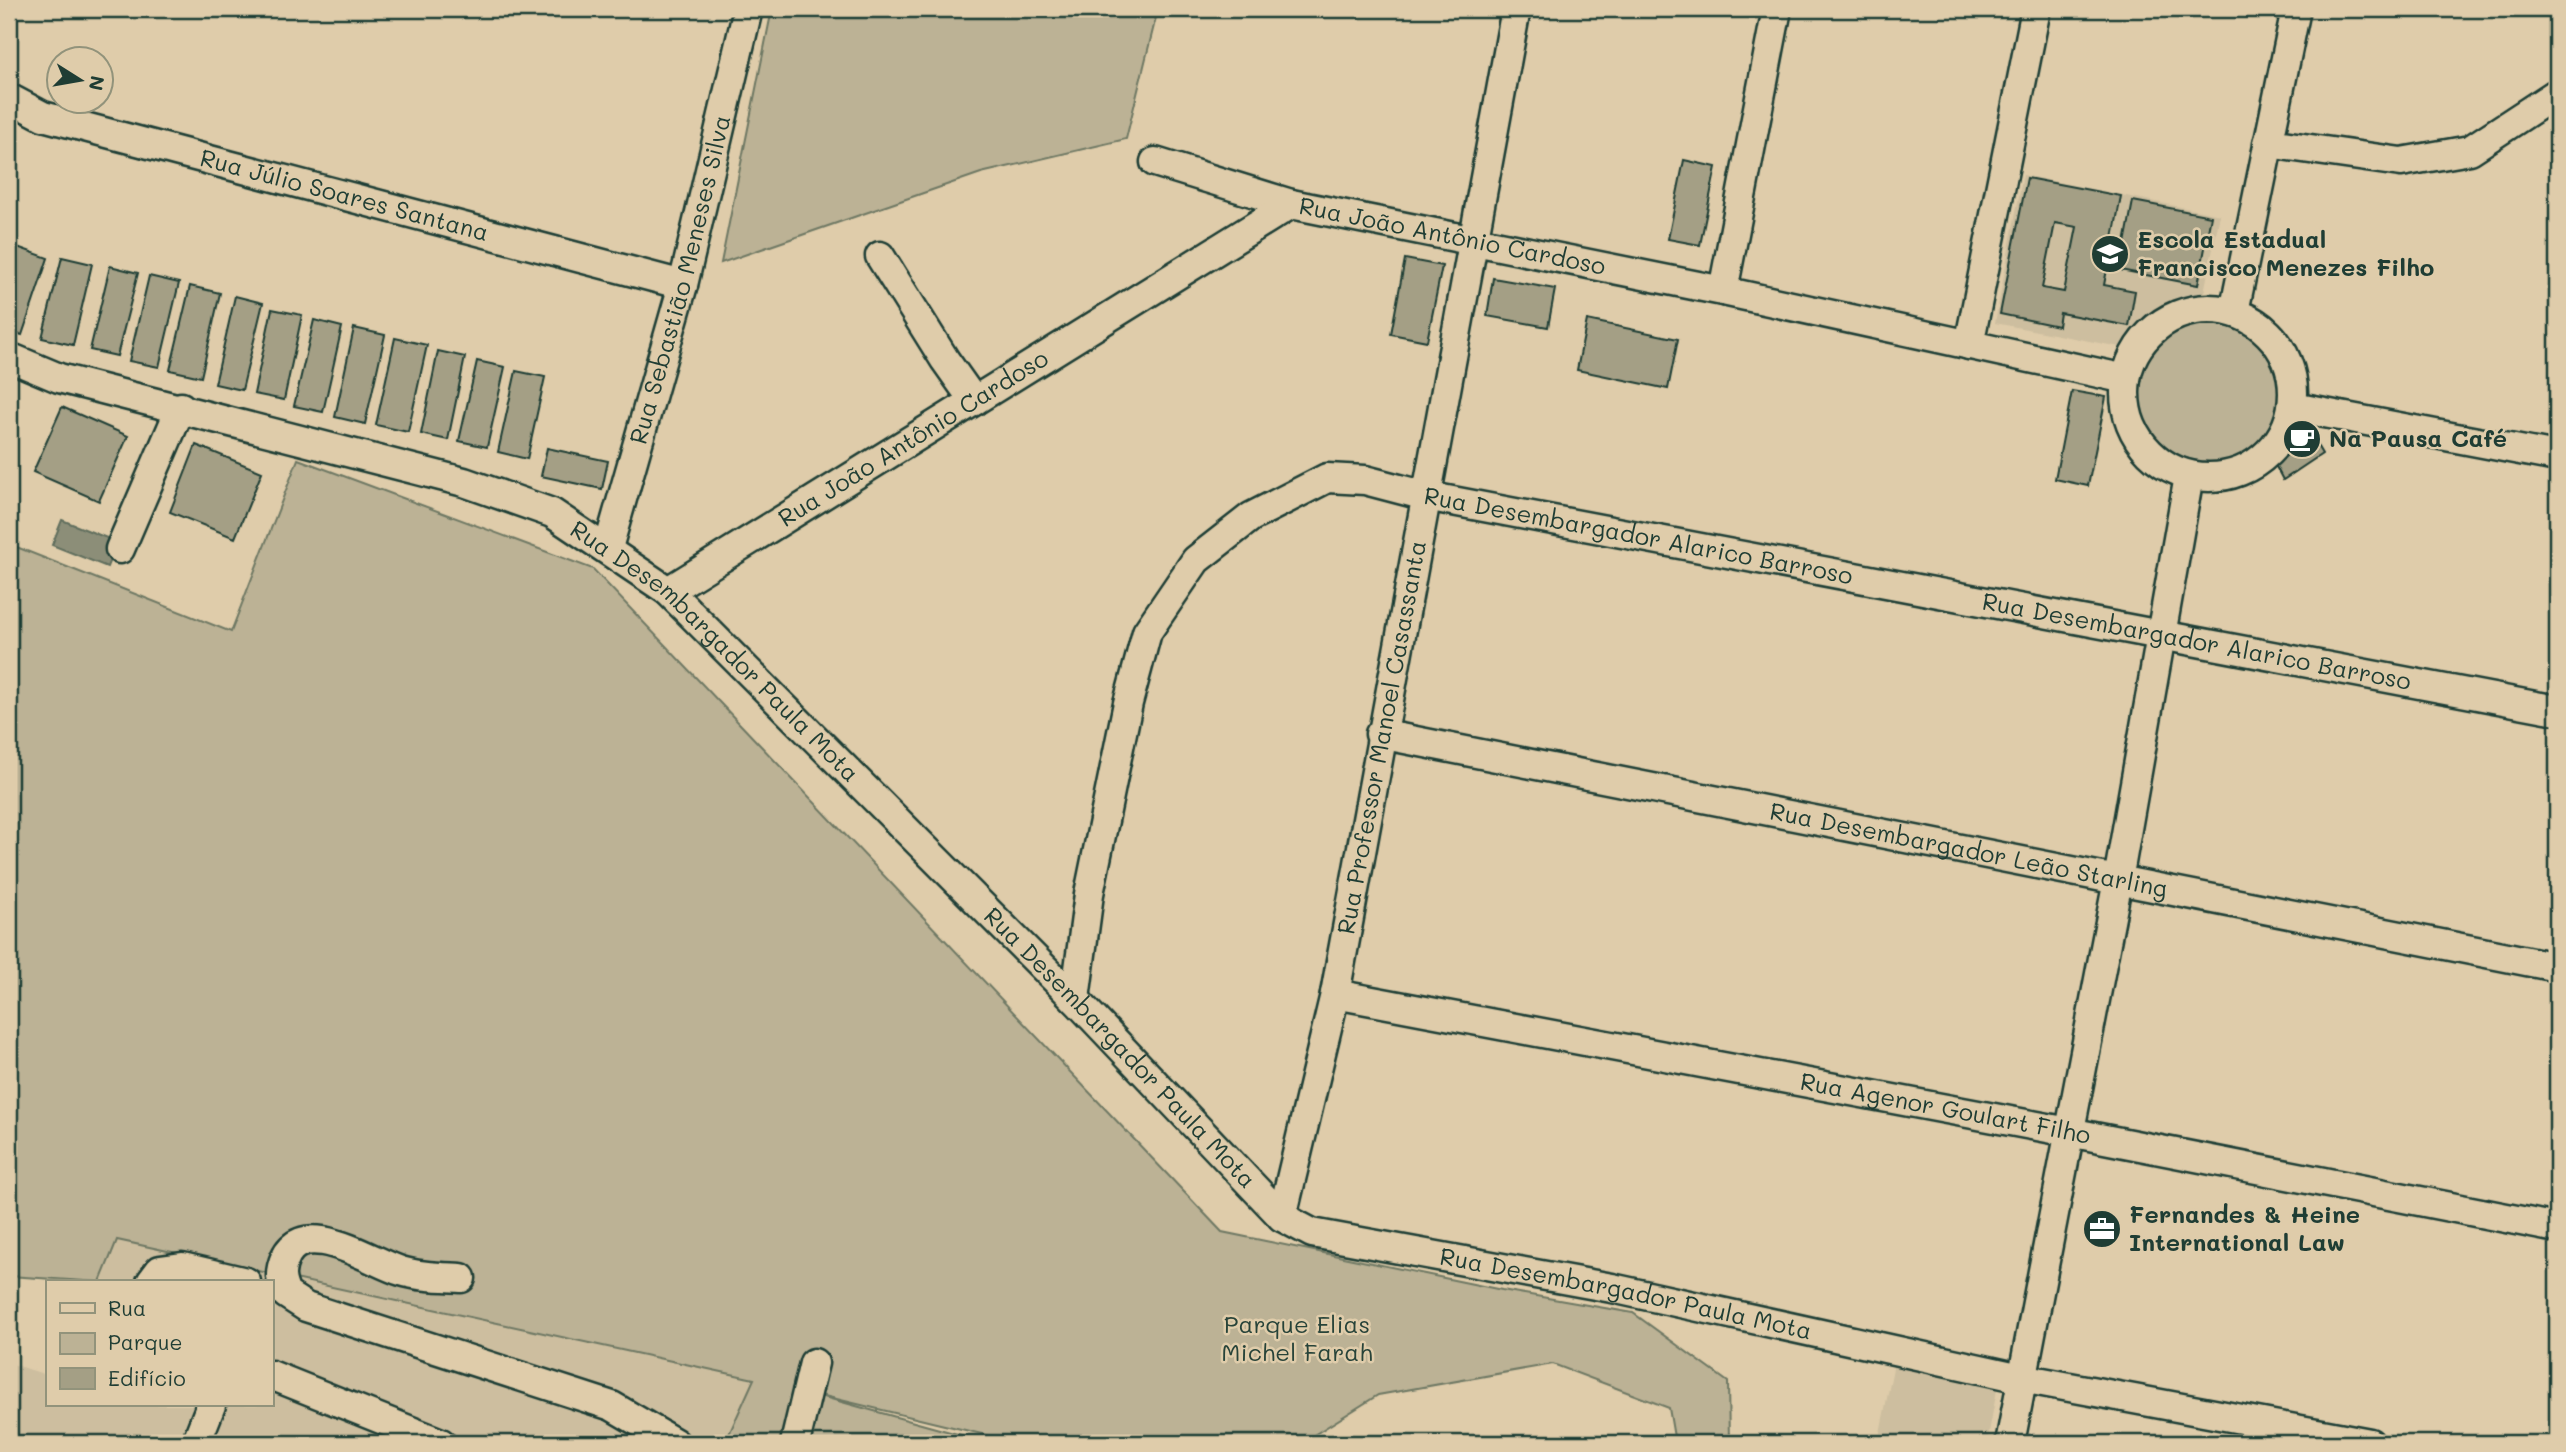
<svg xmlns="http://www.w3.org/2000/svg" width="2566" height="1452" font-family="Mali,sans-serif">
	<rect width="100%" height="100%" fill="#dfccaa"/>
	<filter id="ink" filterUnits="userSpaceOnUse"><feTurbulence type="fractalNoise" baseFrequency=".0143" numOctaves="2"/><feDisplacementMap in="SourceGraphic" scale="14" xChannelSelector="R" yChannelSelector="G"/><feConvolveMatrix kernelMatrix="1 2 1 2 8 2 1 2 1" color-interpolation-filters="sRGB"/></filter>
	<g filter="url(#ink)">
		<path fill="#cdbe9f" d="M2023,175L2220,215L2204,292L2174,300L2132,329L2120,347L1995,323Z
			M117,1240L755,1380L725,1443H9V1363L47,1375V1405H271V1282H100Z
			M1894,1363L1998,1384L1987,1443H1878Z"/>
		<path fill="#bcb295" stroke="#6e7864" stroke-width="2" d="M772,9H1158L1126,139L981,173L721,263Z
			M2139 391a71 71 0 1 1 142 0a71 71 0 1 1-142 0Z
			M298,459L593,569L1222,1232L1502,1290L1633,1313L1728,1382L1729,1443H1675L1669,1408L1553,1364L1378,1395L1301,1443H1019L791,1388L990,1443H725L754,1379L117,1240L100,1282L9,1276V544L231,632Z"/>
		<path fill="#8c8e78" stroke="#606e5d" stroke-width="2" d="M62,520L117,542L107,567L52,545Z"/>
		<path fill="#a49f85" stroke="#1f3d34" stroke-width="2" fill-rule="evenodd" d="M1684,160L1716,167L1700,245L1668,239Z
			M2027,178L2121,196L2104,285L2135,291L2129,326L2060,313L2058,326L2000,314ZM2055,223L2077,227L2064,292L2042,288Z
			M2133,201L2211,216L2198,285L2120,270Z
			M9,244L48,258L22,335L9,331Z
			M62,257L92,264L73,345L42,338Z
			M1405,259L1442,266L1427,341L1391,334Z
			M110,266L138,273L117,356L90,350Z
			M149,276L179,283L159,367L129,361Z
			M1493,278L1555,289L1548,327L1487,316Z
			M190,286L220,293L201,377L170,370Z
			M235,296L263,303L242,390L215,384Z
			M272,309L302,315L284,400L254,394Z
			M314,320L342,327L323,412L294,406Z
			M1587,320L1678,339L1668,389L1577,370Z
			M354,328L385,335L365,424L335,417Z
			M395,338L427,345L408,432L376,425Z
			M438,351L465,357L448,440L421,434Z
			M477,361L505,367L487,447L459,441Z
			M516,371L545,377L527,459L498,452Z
			M2072,391L2106,397L2088,486L2055,479Z
			M62,407L128,436L99,501L33,472Z
			M2305,425L2322,454L2283,480L2271,457Z
			M196,445L262,472L235,538L170,512Z
			M547,448L608,461L602,489L541,476Z"/>
		<g fill="none" stroke-linecap="round" stroke-linejoin="round">
			<defs>
				<g id="minor">
					<path id="s1" d="M9,98L43,116L683,285"/>
					<path d="M2268,143L2401,162L2470,150L2557,93"/>
					<path d="M1155,162L1291,204"/>
					<path d="M880,256L945,360L974,401"/>
					<path d="M1723,291L1777,9"/>
					<circle cx="2209" cy="393" r="84"/>
					<path d="M2234,312L2296,9"/>
					<path d="M1969,345L2036,9"/>
					<path id="s2" d="M9,357L59,378L464,482L552,513L668,591L1075,999L1282,1217L1312,1233L1612,1288L2021,1378L2370,1443"/>
					<path d="M2293,407L2557,457"/>
					<path id="s3" d="M608,548L683,285L748,9"/>
					<path d="M120,549L181,407"/>
					<path id="s4" d="M668,591L1291,204L1723,291L2126,379"/>
					<path id="s5" d="M1380,734L2557,967"/>
					<path id="s6" d="M1335,994L2069,1132L2557,1228"/>
					<path id="s7" d="M1075,999L1089,894L1128,703L1147,632L1196,560L1251,517L1327,478L1365,480L1426,496L2557,710"/>
					<path id="s8" d="M1282,1217L1335,994L1516,9"/>
					<path d="M461,1278C441,1277 420,1277 401,1271C371,1262 304,1215 285,1258C279,1272 280,1280 286,1294L306,1307L612,1406L675,1443"/>
					<path d="M151,1282L160,1270L182,1267L246,1282"/>
					<path d="M271,1375L441,1443"/>
					<path d="M196,1443L211,1405"/>
					<path d="M795,1443L814,1363"/>
					<path d="M2010,1443L2118,880L2189,476"/>
				</g>
			</defs>
			<use href="#minor" stroke="#1f3d34" stroke-width="33"/>
			<use href="#minor" stroke="#dfccaa" stroke-width="28"/>
		</g>
	</g>
	<defs>
		<symbol id="school-disc" viewBox="-11 -11 22 22"><circle r="9.5" fill="#1f3d34" stroke="#dfccaa"/><path d="M0-5L7-2L0 1L-7-2ZM-4 1L0 2.5L4 1V4Q0 6-4 4Z" fill="#fff"/></symbol>
		<symbol id="cafe-disc" viewBox="-11 -11 22 22"><circle r="9.5" fill="#1f3d34" stroke="#dfccaa"/><path d="M-5.5-4.5H6V0H3Q3 3.5 0 3.5H-2.5Q-5.5 3.5-5.5 0ZM3-3.2v2h1.7v-2ZM-6 4.5H4V6H-6Z" fill="#fff"/></symbol>
		<symbol id="office-disc" viewBox="-11 -11 22 22"><circle r="9.5" fill="#1f3d34" stroke="#dfccaa"/><path d="M-6-3h4V-5.5h4V-3h4V5H-6ZM-1-4.5V-3h2v-1.5ZM-6 0V1H6V0Z" fill="#fff"/></symbol>
	</defs>
	<g fill-rule="evenodd">
		<use href="#school-disc" x="2088" y="232" width="44" height="44"/>
		<use href="#cafe-disc" x="2280" y="417" width="44" height="44"/>
		<use href="#office-disc" x="2080" y="1207" width="44" height="44"/>
	</g>
	<g text-anchor="middle" stroke-width="5" stroke-linejoin="round" paint-order="stroke">
		<g font-size="24" fill="#1f3d34" stroke="#dfccaa">
			<text dy="8" stroke="none"><textPath href="#s1" startOffset="350">Rua Júlio Soares Santana</textPath></text>
			<text dy="8" stroke="none"><textPath href="#s4" startOffset="898">Rua João Antônio Cardoso</textPath></text>
			<text dy="8" stroke="none"><textPath href="#s3" startOffset="278">Rua Sebastião Meneses Silva</textPath></text>
			<text dy="8" stroke="none"><textPath href="#s4" startOffset="289">Rua João Antônio Cardoso</textPath></text>
			<text dy="8" stroke="none"><textPath href="#s7" startOffset="934">Rua Desembargador Alarico Barroso</textPath></text>
			<text dy="8" stroke="none"><textPath href="#s7" startOffset="1502">Rua Desembargador Alarico Barroso</textPath></text>
			<text dy="8" stroke="none"><textPath href="#s2" startOffset="780">Rua Desembargador Paula Mota</textPath></text>
			<text dy="8" stroke="none"><textPath href="#s8" startOffset="490">Rua Professor Manoel Casassanta</textPath></text>
			<text dy="8" stroke="none"><textPath href="#s5" startOffset="600">Rua Desembargador Leão Starling</textPath></text>
			<text dy="8" stroke="none"><textPath href="#s2" startOffset="1348">Rua Desembargador Paula Mota</textPath></text>
			<text dy="8" stroke="none"><textPath href="#s6" startOffset="621">Rua Agenor Goulart Filho</textPath></text>
			<text dy="8" stroke="none"><textPath href="#s2" startOffset="1936">Rua Desembargador Paula Mota</textPath></text>
		</g>
		<g font-size="24" font-weight="bold" fill="#1f3d34" stroke="#dfccaa" text-anchor="start">
			<text x="2137" y="248">Escola Estadual<tspan x="2137" dy="28">Francisco Menezes Filho</tspan></text>
			<text x="2329" y="447">Na Pausa Café</text>
			<text x="2129" y="1223">Fernandes &amp; Heine<tspan x="2129" dy="28">International Law</tspan></text>
		</g>
		<g font-size="24" fill="#274339" stroke="#dfccaa">
			<text x="1297" y="1333">Parque Elias<tspan x="1297" dy="28">Michel Farah</tspan></text>
		</g>
	</g>
	<rect width="2566" height="1452" fill="none" stroke="#dfccaa" stroke-width="35"/>
	<rect x="18" y="18" width="2531" height="1417" fill="none" stroke="#1f3d34" stroke-width="2.5" filter="url(#ink)"/>
	<rect x="46" y="1280" width="228" height="126" fill="#dfccaa" stroke="#92937b" stroke-width="2"/>
	<rect x="60" y="1303" width="35" height="10" fill="#dfccaa" stroke="#92937b" stroke-width="2"/>
	<text x="108" y="1316" font-size="21" fill="#1f3d34">Rua</text>
	<rect x="60" y="1333" width="35" height="21" fill="#bcb295" stroke="#92937b" stroke-width="2"/>
	<text x="108" y="1350" font-size="21" fill="#1f3d34">Parque</text>
	<rect x="60" y="1368" width="35" height="21" fill="#a49f85" stroke="#92937b" stroke-width="2"/>
	<text x="108" y="1386" font-size="21" fill="#1f3d34">Edifício</text>
	<g transform="translate(80 80) rotate(101)"><circle r="33" fill="#dfccaa" stroke="#92937b" stroke-width="2"/>
	<path d="M0-5L12 26L0 18L-12 26Z" fill="#1f3d34"/>
	<text y="-10" font-size="19" font-weight="bold" text-anchor="middle" fill="#1f3d34">N</text>
	</g>
</svg>
